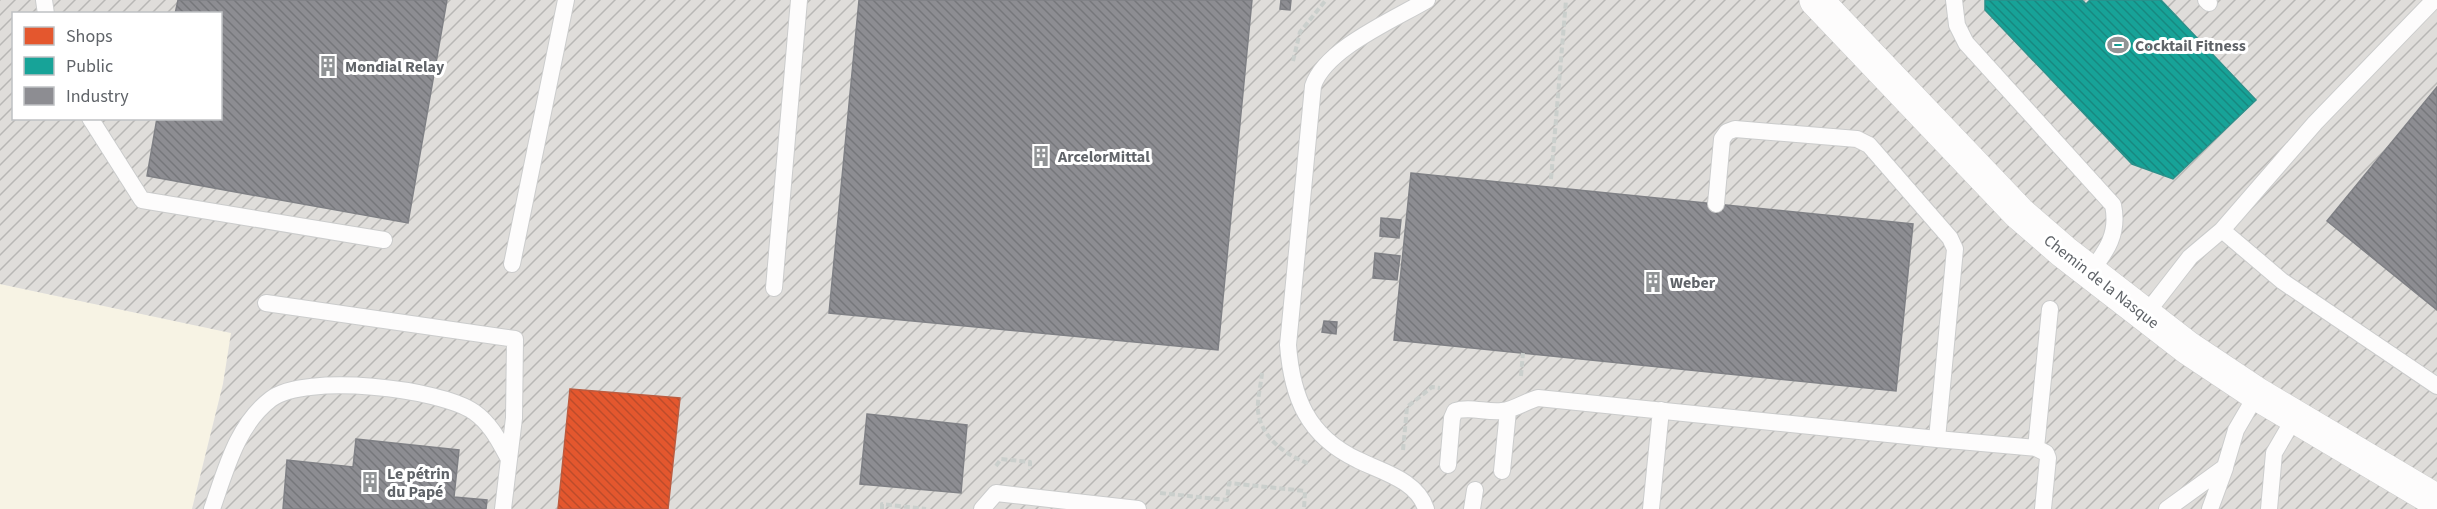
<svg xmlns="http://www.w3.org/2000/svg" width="2437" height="509" font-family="'Source Sans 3',sans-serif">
	<defs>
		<pattern id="industrial-furrows" width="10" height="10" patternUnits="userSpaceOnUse" patternTransform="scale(1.5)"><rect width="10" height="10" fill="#dfddda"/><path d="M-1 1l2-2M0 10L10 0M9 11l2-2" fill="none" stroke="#b8b7b5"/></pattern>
		<pattern id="shops-back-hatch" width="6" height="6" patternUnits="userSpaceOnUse" patternTransform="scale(1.5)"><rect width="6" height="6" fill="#e4572e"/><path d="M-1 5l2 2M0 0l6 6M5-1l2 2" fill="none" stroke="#bc4c2b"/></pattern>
		<pattern id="public-back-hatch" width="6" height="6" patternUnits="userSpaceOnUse" patternTransform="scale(1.5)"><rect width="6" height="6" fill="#17a398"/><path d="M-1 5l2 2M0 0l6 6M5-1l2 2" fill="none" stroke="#188880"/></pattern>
		<pattern id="industry-back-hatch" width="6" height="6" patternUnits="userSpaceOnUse" patternTransform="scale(1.5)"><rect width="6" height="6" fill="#8d8d92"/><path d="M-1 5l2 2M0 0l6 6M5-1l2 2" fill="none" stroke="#76777b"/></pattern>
	</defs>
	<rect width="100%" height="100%" fill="#efeeea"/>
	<path fill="#f7f3e4" d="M0,284L232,333L223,384L192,509H0Z"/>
	<path fill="url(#industrial-furrows)" fill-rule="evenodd" d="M0,0H2437V509H192L223,384L231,333L0,284ZM14,14H220V118H14Z"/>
	<path fill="url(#shops-back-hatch)" stroke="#bc5b3f" stroke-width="1.5" d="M570,389L680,398L668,509H558Z"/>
	<path fill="url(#public-back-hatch)" stroke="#2d908a" stroke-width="1.5" d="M1985,0H2082L2086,4L2090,0H2161L2256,100L2173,179L2132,164L1985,10Z"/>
	<path fill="url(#industry-back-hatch)" stroke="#7f8085" stroke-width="1.5" d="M178,0H447L408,223L147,176L157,118H220V14H175Z
		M859,0H1252L1218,350L829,313Z
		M1281,0H1291L1290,10L1280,9Z
		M2437,87V310L2327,221Z
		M1411,173L1913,224L1896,391L1394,340Z
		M1381,218L1401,220L1399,238L1380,236Z
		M1375,253L1400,256L1397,280L1373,278Z
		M1324,321L1337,322L1336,334L1322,332Z
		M867,414L967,425L961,493L860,484Z
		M356,439L459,450L454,497L487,500L486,509H283L287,460L353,467Z"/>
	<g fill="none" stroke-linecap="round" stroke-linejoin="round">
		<defs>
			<path id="service" d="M44,0L46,14
				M1954,0L1957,25L1966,43L2113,205C2119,233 2107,251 2090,272
				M2206,0L2209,3
				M90,118L142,200L384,240
				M2222,230L2282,281L2437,386
				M512,264L566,0
				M774,288L799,0
				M266,303L515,339L514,418L503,509
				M2145,315L2190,257L2222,230L2315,123L2434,0
				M1937,439L2036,448L2050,309
				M2036,448L2046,453L2048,458L2043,509
				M1448,465L1452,418L1455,411C1470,406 1487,413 1502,411C1514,410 1526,401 1538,398L1937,439L1955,249L1950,238L1869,145L1857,139L1735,129L1727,132L1722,139L1716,204
				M1502,471L1508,411
				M212,509C226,469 237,425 271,399C305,373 440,388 474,412C491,424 499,441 509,459
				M982,509L996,493L1138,509
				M1426,509C1417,480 1382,472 1358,460C1307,436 1292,397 1288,345L1313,86C1325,49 1393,20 1427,0
				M1472,509L1475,490
				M1651,509L1661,410
				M2167,509L2225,467L2236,430L2257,394
				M2210,509L2225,468
				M2269,509L2274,453L2295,417"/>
			<path id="tertiary" d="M1816,0L2019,213L2064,252L2188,348L2257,394L2437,501"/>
		</defs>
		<use href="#service" stroke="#cbcccc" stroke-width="18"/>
		<use href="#tertiary" stroke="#cbcccc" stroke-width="34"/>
		<path stroke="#cacfcc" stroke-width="4" stroke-dasharray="6 3" stroke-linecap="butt" d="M1293,61L1300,32L1326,0
			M1551,179L1566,0
			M1262,373C1261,385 1257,399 1258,411C1261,438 1287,456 1310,464
			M1521,376L1523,353
			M1403,450L1407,407L1432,387L1440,388
			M996,466L1001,459L1030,462V470
			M1160,493L1227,500L1229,483L1305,491L1304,509
			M882,509V504L926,509"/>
		<use href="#service" stroke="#fdfcfc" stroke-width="16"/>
		<use href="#tertiary" stroke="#fdfcfc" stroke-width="33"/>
	</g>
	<defs>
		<symbol id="stadium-bare" viewBox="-9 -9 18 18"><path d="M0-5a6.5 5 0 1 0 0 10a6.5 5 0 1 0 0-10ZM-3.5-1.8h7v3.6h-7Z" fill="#919496" stroke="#fff" stroke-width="2.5" paint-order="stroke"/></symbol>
		<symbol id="building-bare" viewBox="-9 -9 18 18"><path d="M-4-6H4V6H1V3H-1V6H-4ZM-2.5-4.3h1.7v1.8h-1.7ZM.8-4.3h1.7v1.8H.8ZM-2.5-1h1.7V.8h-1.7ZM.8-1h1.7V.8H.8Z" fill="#919496" stroke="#fff" stroke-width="2.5" paint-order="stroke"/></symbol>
	</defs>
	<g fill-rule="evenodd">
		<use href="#stadium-bare" x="2103" y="30" width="30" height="30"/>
		<use href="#building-bare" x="313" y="51" width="30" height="30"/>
		<use href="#building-bare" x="1026" y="141" width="30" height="30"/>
		<use href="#building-bare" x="1638" y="267" width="30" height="30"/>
		<use href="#building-bare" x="355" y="467" width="30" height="30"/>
	</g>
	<g text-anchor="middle" stroke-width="6" stroke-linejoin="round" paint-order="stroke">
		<g font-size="16" font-weight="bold" fill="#5f6368" stroke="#fff" text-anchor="start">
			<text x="2135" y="51">Cocktail Fitness</text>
			<text x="345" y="72">Mondial Relay</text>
			<text x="1058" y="162">ArcelorMittal</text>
			<text x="1670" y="288">Weber</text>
			<text x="387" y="479">Le pétrin<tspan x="387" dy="18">du Papé</tspan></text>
		</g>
		<g font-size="16" fill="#5f6368" stroke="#fff">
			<text transform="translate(2102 281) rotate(38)" y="6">Chemin de la Nasque</text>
		</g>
	</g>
	<rect x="12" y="12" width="210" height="108" fill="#ffffff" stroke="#bfc1c3" stroke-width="1.5"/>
	<rect x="24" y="27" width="30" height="18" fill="#e4572e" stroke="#bfc1c3" stroke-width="1.5"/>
	<text x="66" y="42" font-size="18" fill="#5f6368">Shops</text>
	<rect x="24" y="57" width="30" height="18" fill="#17a398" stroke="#bfc1c3" stroke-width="1.5"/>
	<text x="66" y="72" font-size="18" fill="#5f6368">Public</text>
	<rect x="24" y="87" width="30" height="18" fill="#8d8d92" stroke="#bfc1c3" stroke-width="1.5"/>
	<text x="66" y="102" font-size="18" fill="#5f6368">Industry</text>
</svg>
